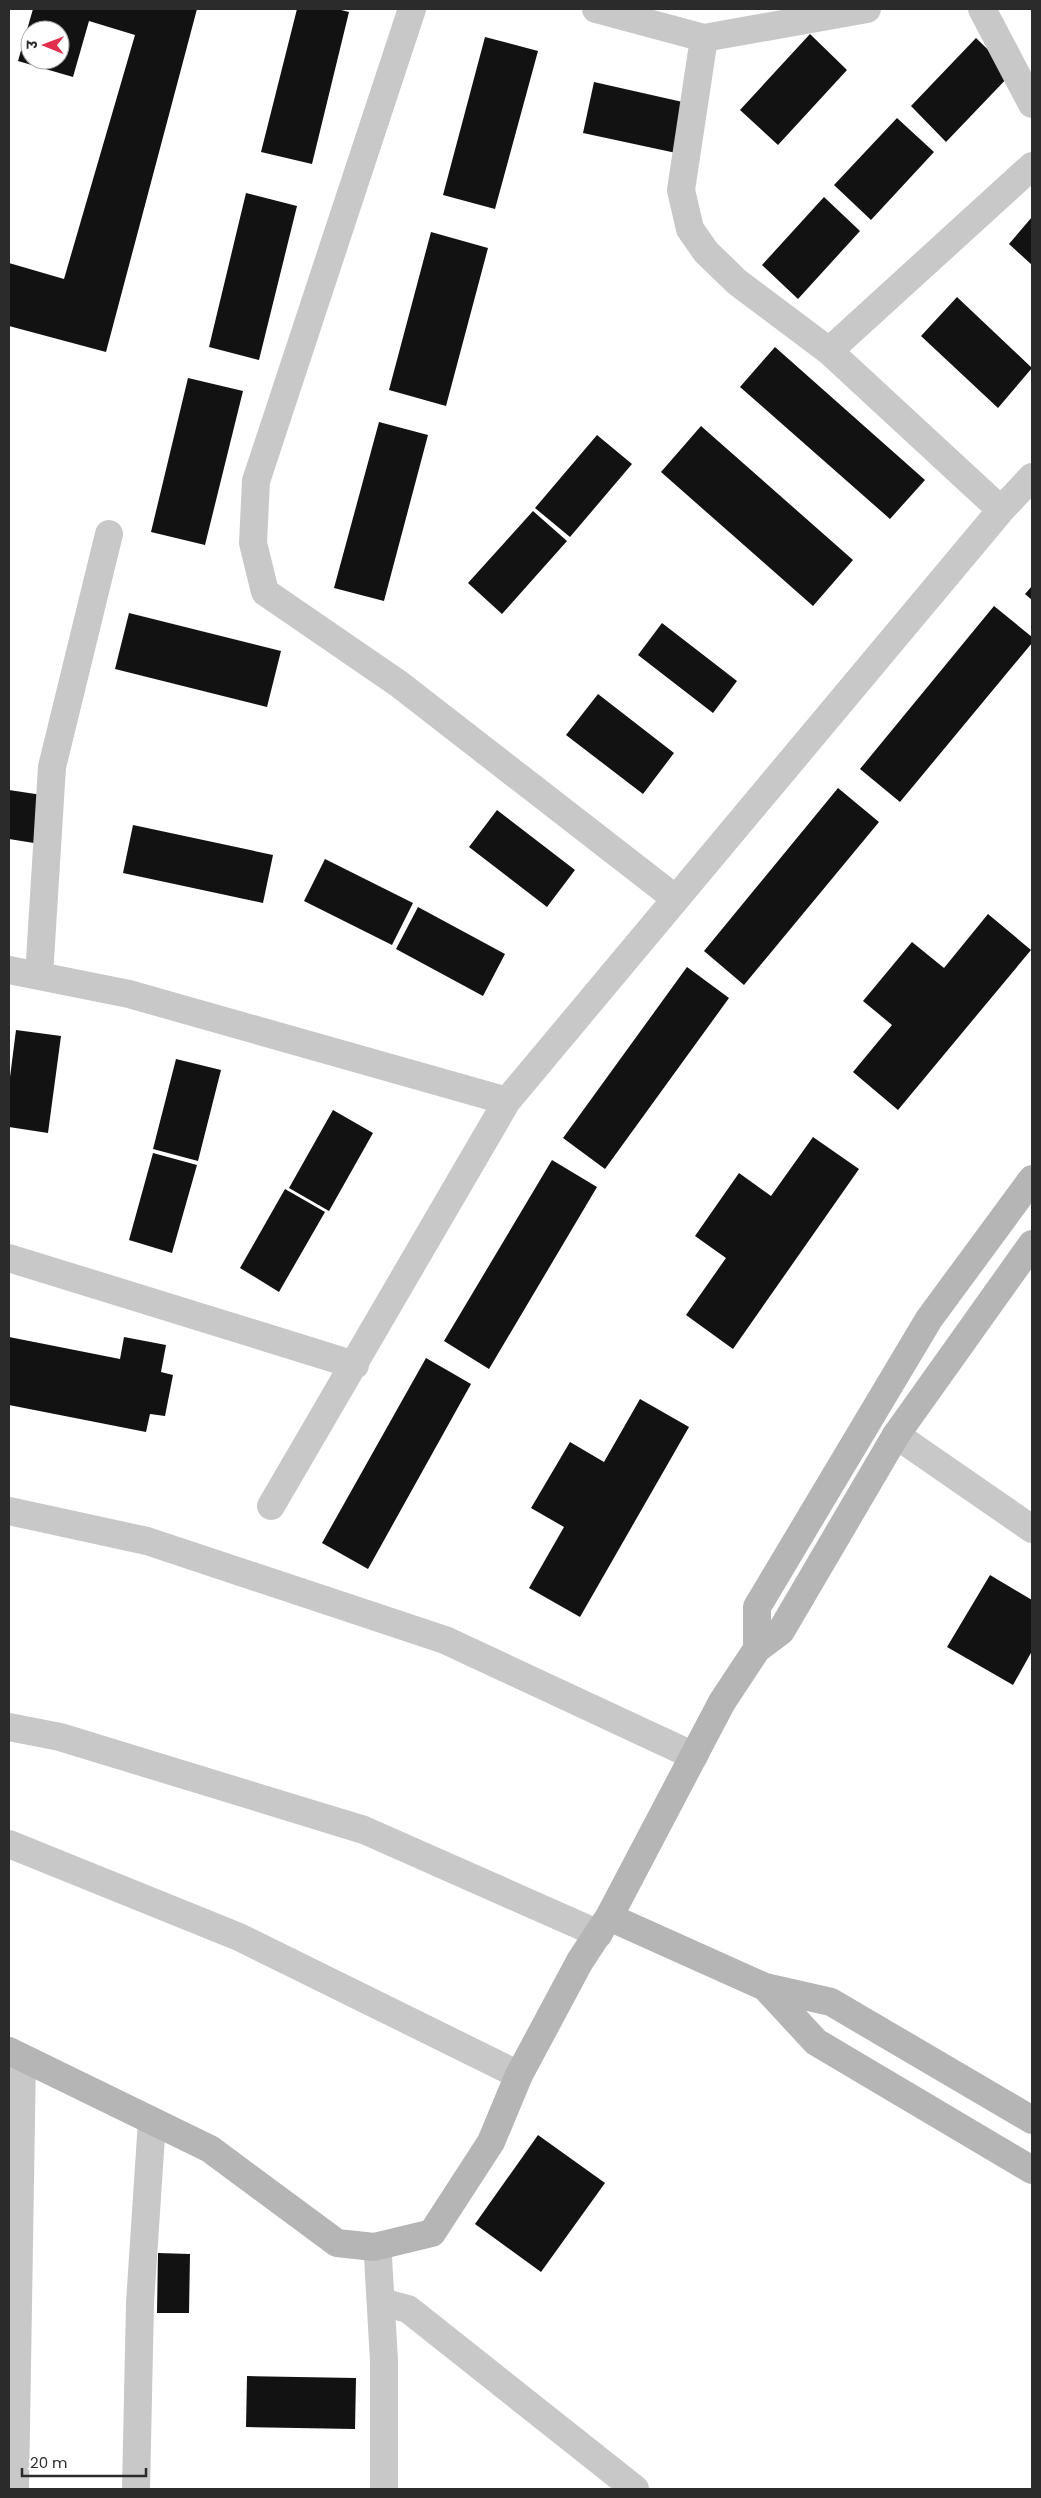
<svg xmlns="http://www.w3.org/2000/svg" width="1041" height="2498" font-family="Poppins,'Noto Sans Devanagari',sans-serif">
	<rect width="100%" height="100%" fill="#fff"/>
	<path fill="#121212" fill-rule="evenodd" d="M33,9H197L106,352L9,326V263L64,279L135,35L89,21L73,77L18,61ZM30,30H60V60H30Z
		M297,9H337L349,12L312,164L261,152Z
		M810,34L847,70L778,145L740,110Z
		M485,37L538,51L495,209L443,195Z
		M976,38L1012,73L946,142L911,106Z
		M594,82L687,103L676,153L583,133Z
		M897,118L934,152L871,220L834,185Z
		M246,193L297,206L259,360L209,347Z
		M824,197L860,231L798,299L762,265Z
		M1032,217V265L1009,244Z
		M431,232L488,248L446,406L389,390Z
		M957,297L1032,368L998,408L921,336Z
		M775,347L925,480L890,519L740,387Z
		M188,378L243,391L205,545L151,532Z
		M379,422L428,435L384,601L334,588Z
		M701,426L853,560L813,606L661,472Z
		M597,435L632,464L570,537L535,508Z
		M533,511L567,541L502,614L468,583Z
		M1032,586V600L1025,594Z
		M994,606L1032,637V643L900,802L860,769Z
		M129,613L281,651L267,707L115,669Z
		M662,623L737,681L713,713L638,655Z
		M598,694L674,753L643,794L566,735Z
		M838,788L879,822L744,985L704,951Z
		M9,790L42,795L34,843L9,839Z
		M497,810L575,870L547,907L469,847Z
		M133,825L273,855L263,903L123,873Z
		M325,859L413,903L392,945L304,901Z
		M418,907L505,954L483,996L396,949Z
		M988,914L1031,950L898,1110L853,1072L892,1025L863,1001L912,942L944,968Z
		M687,967L729,998L605,1169L563,1138Z
		M16,1030L61,1036L48,1133L9,1127V1085Z
		M176,1059L221,1070L198,1161L153,1149Z
		M333,1110L373,1133L329,1211L289,1188Z
		M813,1137L859,1169L733,1349L686,1315L726,1258L695,1236L739,1173L771,1196Z
		M153,1153L197,1165L172,1253L129,1240Z
		M552,1160L597,1187L489,1369L444,1341Z
		M285,1189L325,1212L279,1292L240,1268Z
		M9,1337L120,1359L124,1337L166,1345L161,1372L173,1375L165,1416L150,1414L146,1432L9,1405Z
		M426,1358L471,1384L368,1569L322,1543Z
		M640,1399L689,1427L580,1617L529,1588L564,1527L531,1508L570,1442L604,1462Z
		M990,1575L1032,1600V1651L1013,1685L947,1647Z
		M538,2135L605,2183L541,2272L475,2224Z
		M158,2253L190,2254L189,2313H157Z
		M247,2376L356,2378L355,2429L246,2427Z"/>
	<g fill="none" stroke-linecap="round" stroke-linejoin="round">
		<path stroke="#c8c8c8" stroke-width="28" d="M412,9L256,481L253,543L265,592L399,684L676,899
			M596,9L704,38L867,9
			M982,9L1032,104
			M704,38L681,190L690,229L706,252L737,282L829,351L1001,510
			M829,351L1032,166
			M9,970L129,994L507,1101
			M39,976L52,767L109,534
			M9,1258L355,1365
			M896,1435L1032,1529
			M271,1506L507,1101L1001,510L1032,477
			M9,1511L147,1541L445,1640L694,1756
			M9,1727L60,1737L364,1830L599,1934
			M9,1844L239,1937L519,2075
			M374,2247L378,2257L384,2361V2489
			M381,2302L408,2309L635,2489
			M15,2489L22,2058
			M136,2489L140,2303L152,2121"/>
		<path stroke="#b5b5b5" stroke-width="28" d="M757,1649V1607L929,1319L1032,1179
			M609,1917L765,1987L831,2002L1032,2120
			M765,1987L816,2042L1032,2170
			M9,2051L210,2149L337,2243L374,2247L432,2233L491,2142L519,2075L580,1961L609,1917L722,1702L757,1649L781,1631L896,1435L1032,1244"/>
	</g>
	<rect width="1041" height="2498" fill="none" stroke="#2b2b2b" stroke-width="20"/>
	<g transform="translate(45 45) rotate(271)"><circle r="24" fill="#ffffff" stroke="#aaaaaa"/>
	<path d="M0-4L9 19L0 12L-9 19Z" fill="#e22e4d"/>
	<text y="-8" font-size="14" font-weight="bold" text-anchor="middle" fill="#2b2b2b">उ</text>
	</g>
	<path d="M22 2468v8h124v-8" fill="none" stroke="#2b2b2b" stroke-width="2.5"/>
	<text x="30" y="2468" font-size="15" fill="#2b2b2b" stroke="#ffffff" stroke-width="4" paint-order="stroke">20 m</text>
</svg>
